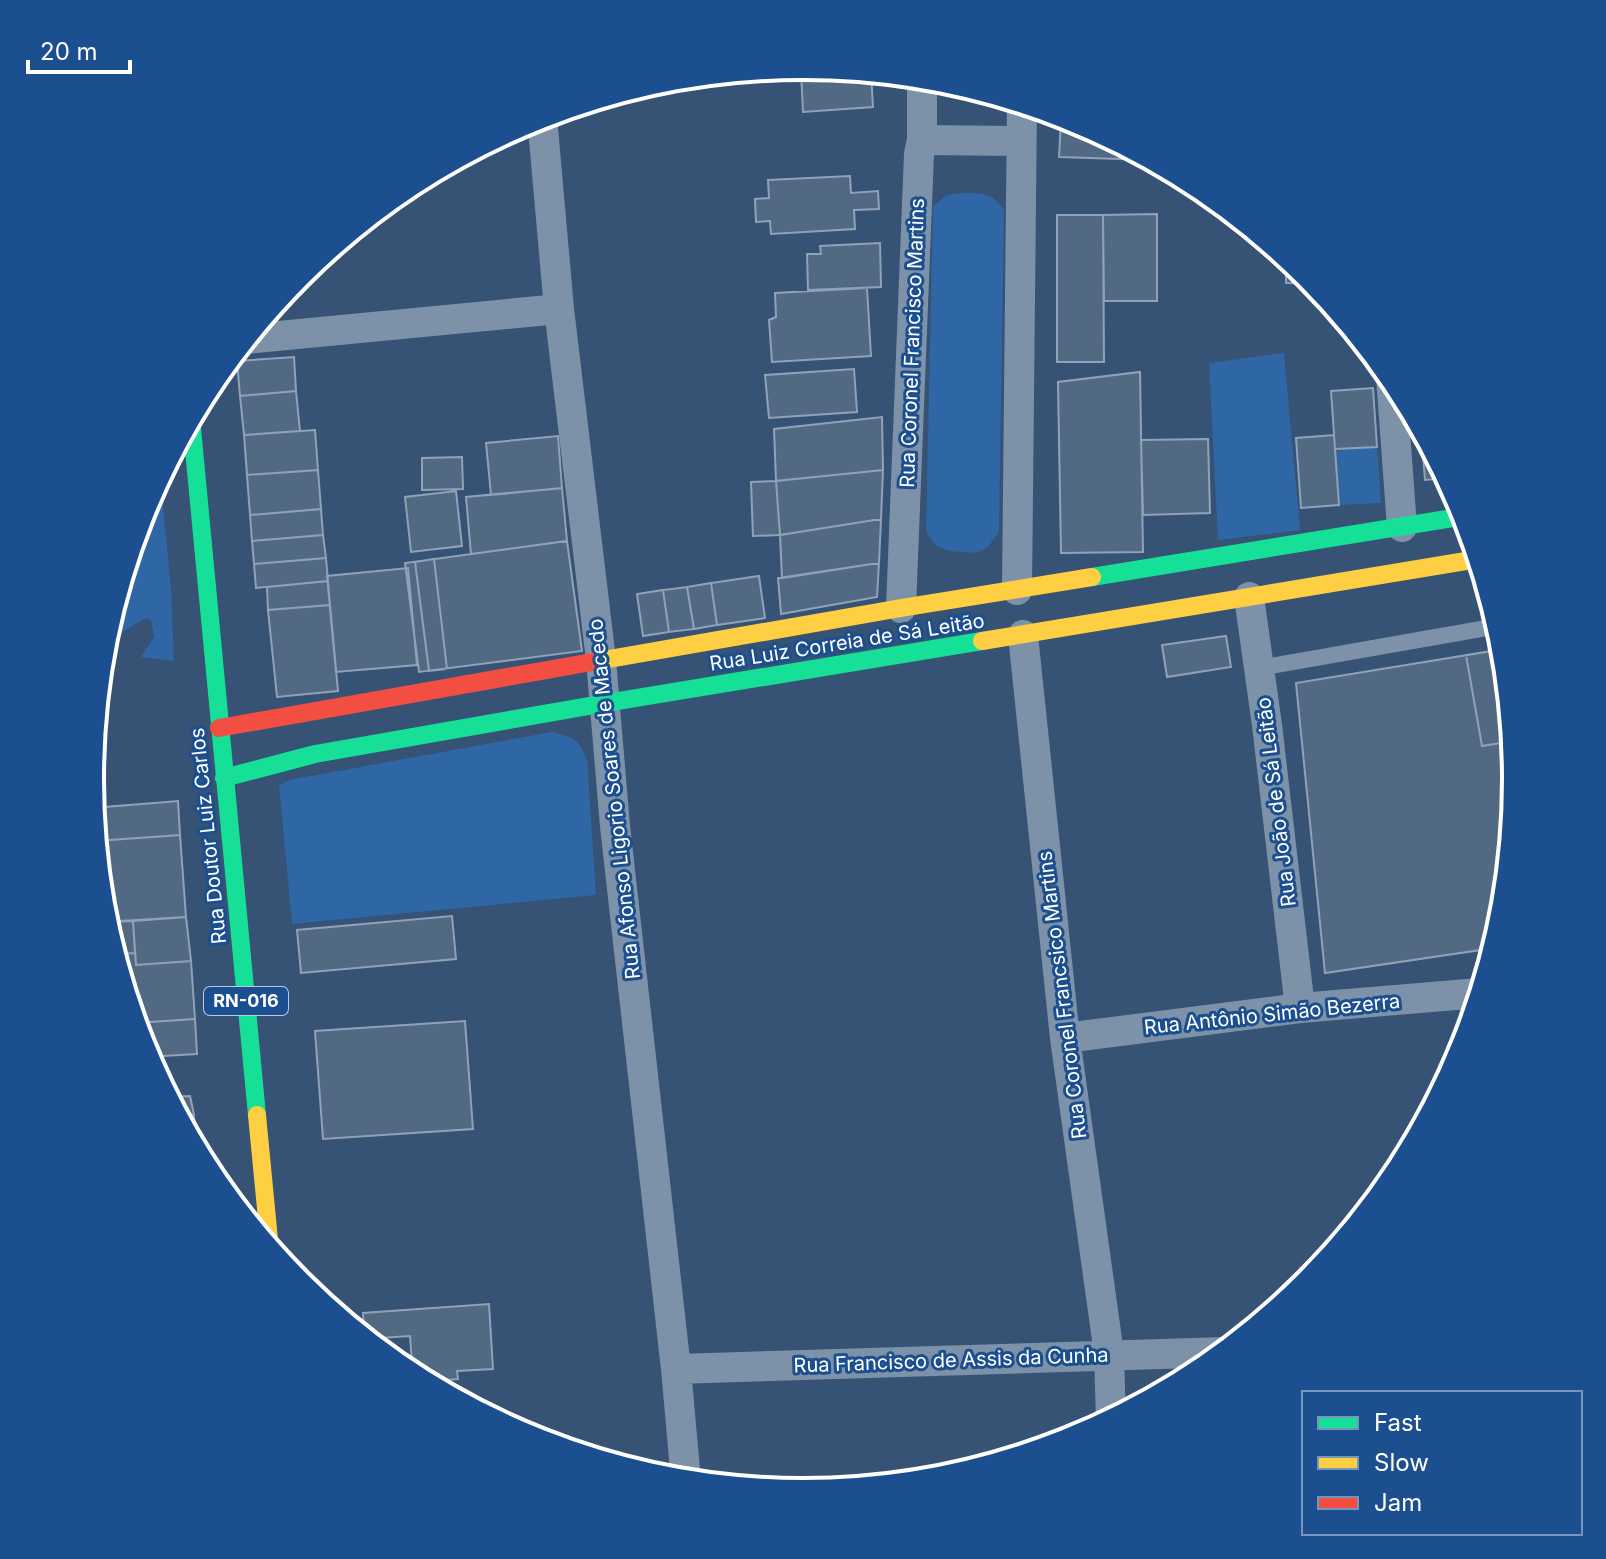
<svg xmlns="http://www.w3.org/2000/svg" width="1606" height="1559" font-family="Inter,sans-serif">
	<rect width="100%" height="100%" fill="#365274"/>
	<path fill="#2f66a5" d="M962,193C982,193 992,192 1004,210L999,532L988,547L977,553L949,551L935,545L926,532L933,206L947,195Z
		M1284,353L1300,530L1218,540L1209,363Z
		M1377,447L1381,503L1339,505L1335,449Z
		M160,476L171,588L174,661L141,657L154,637L151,620L146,618L120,633L106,632L144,506Z
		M552,732C573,737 578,738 587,759L596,895L292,924L279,785L289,780Z"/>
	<path fill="#526984" stroke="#92a2b6" stroke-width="2" d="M830,69L871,73L873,107L803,112L801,71Z
		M1061,120H1076L1150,160L1059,157Z
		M850,176L851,193L878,191L879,209L854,210L855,229L771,234L770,221L756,222L755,199L769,198L768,180Z
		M1157,214V301H1104L1103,215Z
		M1057,215H1103L1104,362H1057Z
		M880,243L881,287L808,290L807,254H821L820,246Z
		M1286,258L1308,275L1315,284L1286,283Z
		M867,288L871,356L772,362L769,320L776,317L775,293Z
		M294,357L296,391L240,396L237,361Z
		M854,369L857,412L769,418L765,375Z
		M1140,372L1143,552L1061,553L1058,382Z
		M1373,388L1377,447L1335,449L1331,391Z
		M296,391L300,431L244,435L240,396Z
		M882,417L883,470L776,481L774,429Z
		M1421,429L1446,476V478L1425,480Z
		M315,430L318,470L247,475L244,435Z
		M1334,435L1339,505L1301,508L1296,438Z
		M558,436L562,488L491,495L486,443Z
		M1208,439L1210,513L1143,515L1141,440Z
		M462,457L463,489L422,490V458Z
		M318,470L321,509L250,515L247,475Z
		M883,470L881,519L780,535L776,481Z
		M776,481L780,535L753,536L751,482Z
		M562,488L567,541L471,554L466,497Z
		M456,491L462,546L411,552L405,497Z
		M321,509L323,535L252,541L250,515Z
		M881,519L879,563L782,578L780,535Z
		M323,535L326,558L254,564L252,541Z
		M567,541L582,651L419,672L405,563Z
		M326,558L328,581L256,588L254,564Z
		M434,559L447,669L429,671L415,562Z
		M879,563L877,597L781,614L778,578Z
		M408,568L417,665L336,672L327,576Z
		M759,576L765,618L717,625L711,583Z
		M328,581L330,605L268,610L267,587Z
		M711,583L717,625L694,629L687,587Z
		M687,587L694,629L669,632L663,590Z
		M663,590L669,632L643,636L637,594Z
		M330,605L338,691L277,697L268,610Z
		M1226,636L1231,667L1167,677L1162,645Z
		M1504,649L1516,780L1503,919L1494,948L1325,973L1296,683Z
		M1504,649L1513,741L1482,746L1466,655Z
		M178,801L180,835L96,841L92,808Z
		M180,835L186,917L104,922L96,841Z
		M452,916L456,959L301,973L297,930Z
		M186,917L191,961L136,965L133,921Z
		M133,921L136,965L191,961L195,1019L135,1023L104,922Z
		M133,921L135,953L114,954L104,922Z
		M195,1019L197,1054L146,1057L135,1023Z
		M465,1021L473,1129L323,1139L315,1031Z
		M190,1096L194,1115L196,1151L168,1097Z
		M194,1115L196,1151L178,1116Z
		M489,1304L493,1369L457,1371L458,1379L423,1382L413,1376L410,1336L365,1339L363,1313Z"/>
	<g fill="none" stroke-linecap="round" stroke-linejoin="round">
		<path stroke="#7d92a8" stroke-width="16" d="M1259,668L1498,626"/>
		<path stroke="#7d92a8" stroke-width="30" d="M542,117L559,309L601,660L615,826L676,1369L686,1481
			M922,140L1021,141
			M246,339L559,309
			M1391,377L1402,527
			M1017,590L1022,104
			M1249,597L1267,725L1300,1008
			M901,608L919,154L922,140V78
			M1023,635L1065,1038L1109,1354L1111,1420
			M1065,1038L1300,1008L1480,993
			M676,1369L1225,1352"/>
		<path stroke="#16e098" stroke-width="18" d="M191,418L257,1115
			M1092,577L1465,516
			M224,778L315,754L606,703L982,641"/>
		<path stroke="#ffcf43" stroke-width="18" d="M982,641L1478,559
			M592,662L901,608L1092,577
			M257,1115L270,1250"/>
		<path stroke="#f24e42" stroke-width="18" d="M219,728L592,662"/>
	</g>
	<g text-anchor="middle" stroke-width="6" stroke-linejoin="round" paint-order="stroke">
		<rect fill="#1b4f8f" stroke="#bbcadd" stroke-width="2" x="204" y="987" width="84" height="28" rx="6"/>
		<g font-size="18" font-weight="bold" fill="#fff">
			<text x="246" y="1007">RN-016</text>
		</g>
		<g font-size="20" fill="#fff" stroke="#1b4f8f">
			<text transform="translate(912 343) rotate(-88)" y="7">Rua Coronel Francisco Martins</text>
			<text transform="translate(847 642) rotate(-9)" y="7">Rua Luiz Correia de Sá Leitão</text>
			<text transform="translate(614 799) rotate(-96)" y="7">Rua Afonso Ligorio Soares de Macedo</text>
			<text transform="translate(1276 802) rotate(-97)" y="7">Rua João de Sá Leitão</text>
			<text transform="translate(208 836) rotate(-96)" y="7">Rua Doutor Luiz Carlos</text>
			<text transform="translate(1062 995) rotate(-97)" y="7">Rua Coronel Francsico Martins</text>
			<text transform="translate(1272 1014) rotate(-6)" y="7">Rua Antônio Simão Bezerra</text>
			<text transform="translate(951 1360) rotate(-2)" y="7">Rua Francisco de Assis da Cunha</text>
		</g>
	</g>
	<path d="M0 0H1606V1559H0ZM104 779a699 699 0 1 1 1398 0a699 699 0 1 1-1398 0Z" fill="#1b4f8f" fill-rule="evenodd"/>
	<path fill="none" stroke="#fff" stroke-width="4" d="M104 779a699 699 0 1 1 1398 0a699 699 0 1 1-1398 0Z"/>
	<rect x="1302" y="1391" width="280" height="144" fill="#1b4f8f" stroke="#7695bc" stroke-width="2"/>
	<rect x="1318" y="1417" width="40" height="12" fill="#16e098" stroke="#7695bc" stroke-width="2"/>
	<text x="1374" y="1431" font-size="24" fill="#ffffff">Fast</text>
	<rect x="1318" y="1457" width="40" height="12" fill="#ffcf43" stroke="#7695bc" stroke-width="2"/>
	<text x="1374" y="1471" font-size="24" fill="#ffffff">Slow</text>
	<rect x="1318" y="1497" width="40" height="12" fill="#f24e42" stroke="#7695bc" stroke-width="2"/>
	<text x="1374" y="1511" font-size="24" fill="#ffffff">Jam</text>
	<path d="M28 60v12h102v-12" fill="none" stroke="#ffffff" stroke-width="4"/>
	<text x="40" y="60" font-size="24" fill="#ffffff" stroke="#1b4f8f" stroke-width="6" paint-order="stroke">20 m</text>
</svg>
